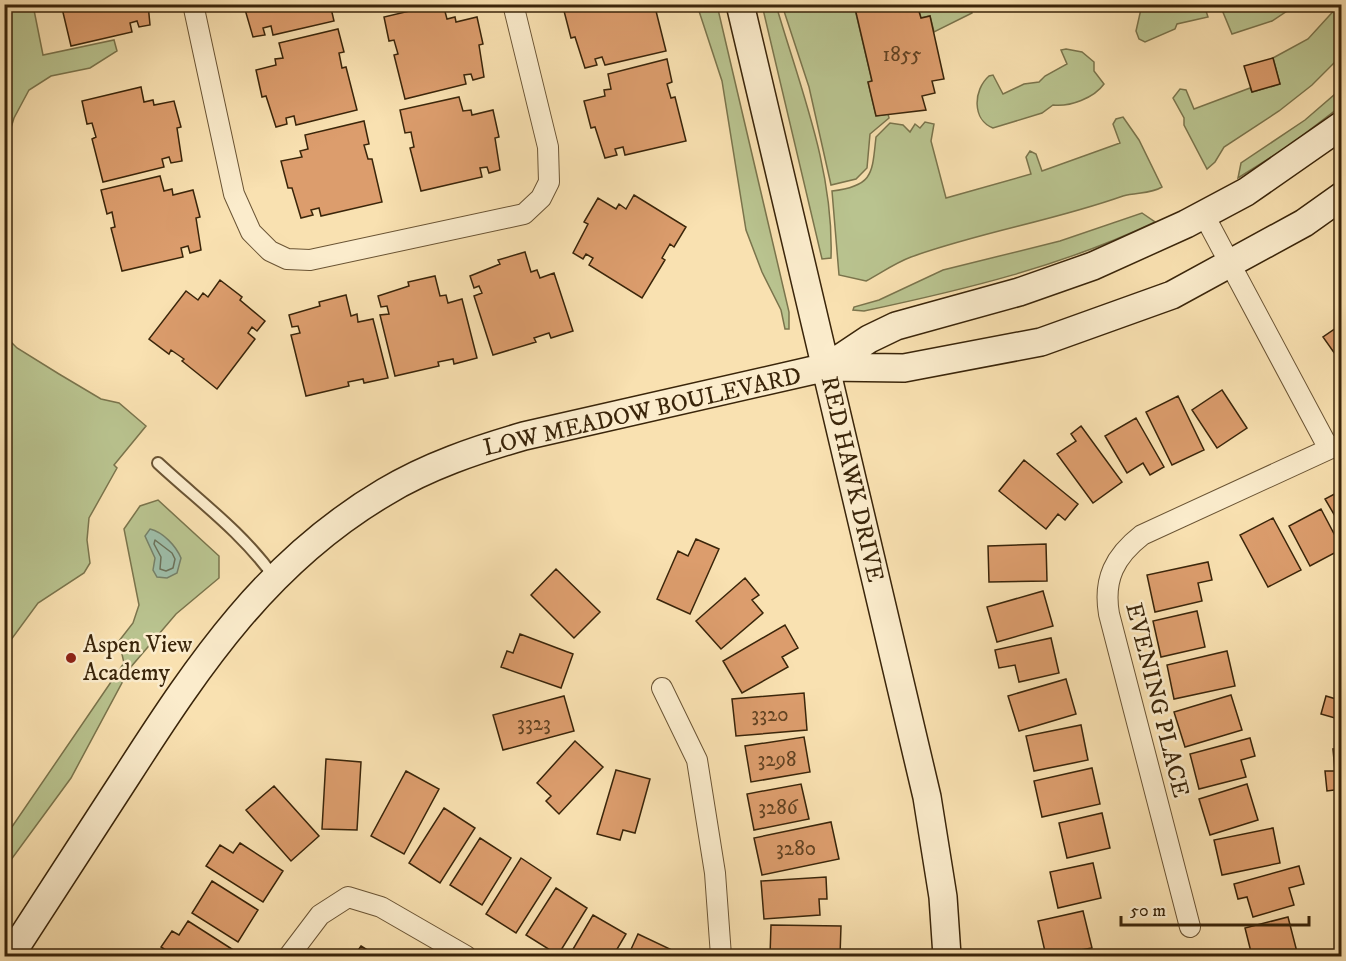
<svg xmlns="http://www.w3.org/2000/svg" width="1346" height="961" font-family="'IM FELL DW Pica',serif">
	<rect width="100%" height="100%" fill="#f9e1b1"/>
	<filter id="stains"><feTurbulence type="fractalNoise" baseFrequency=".00333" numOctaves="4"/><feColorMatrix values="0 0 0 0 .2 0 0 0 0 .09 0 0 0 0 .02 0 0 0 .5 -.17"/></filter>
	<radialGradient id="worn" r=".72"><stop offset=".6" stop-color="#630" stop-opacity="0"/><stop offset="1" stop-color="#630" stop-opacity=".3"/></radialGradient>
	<path fill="#b9c38f" stroke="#7a744c" stroke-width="1.5" d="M5,4L33,5L43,55L114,40L117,51L90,68L51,76L29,90L14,118L5,147Z
		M1251,4L1252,6L1296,5L1272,21L1232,34L1220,5Z
		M697,5H717L789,312V329H785L781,310L762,272L746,230L722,81Z
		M762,5H776C800,87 834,170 831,258L822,259Z
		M782,5H854L872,81L868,82L876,116L888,114L889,118L870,134L867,168L856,179L831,185L809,87Z
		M923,5H971L972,13L934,32L930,16L921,18L918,8L923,7Z
		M1190,5H1204L1208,17L1177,24L1175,29L1145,42L1139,39L1136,31L1141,9L1175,10Z
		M1339,5H1341V56L1312,85L1279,111L1224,147L1215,162L1207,169L1184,125V118L1173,98L1180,89L1186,90L1194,109L1250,88L1252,92L1280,84L1273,58L1308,39Z
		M1066,49L1082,52L1094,62V71L1104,84C1094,98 1070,107 1053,105L1042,113L993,128C972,120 973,90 989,76L993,75L1003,94L1024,84L1039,82L1045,76L1067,64L1061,50Z
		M1341,89V106L1286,148L1238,178L1241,163L1305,120Z
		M1123,117L1139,140L1162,187C1151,194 1136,192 1123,196C1053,221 980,232 911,257C895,263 881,273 866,281L839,275L832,191C874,186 872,173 876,137L890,123L903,125L910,132L915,124L920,128L925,122L934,124L931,141L946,198L1031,174L1026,157L1030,151L1036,154L1042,171L1120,143L1113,124L1116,119Z
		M1142,213L1155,222C1063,266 963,290 864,311L853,310L854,307L879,300L943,270L1060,241Z
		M5,336L17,348L59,374L101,399L119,403L146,426L114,465L117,468L89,518L87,540L90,563L84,573L38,603L5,648Z
		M158,500L219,556V578L176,614L130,668L71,778L5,868V837L124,663L119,641L133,623L139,605L124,529L140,506Z"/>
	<path fill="#9ebea9" stroke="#768169" stroke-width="1.5" d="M150,529C163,532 176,546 181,558L177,573L167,578L157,577L153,570L155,558L145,536Z"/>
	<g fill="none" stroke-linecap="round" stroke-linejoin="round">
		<path stroke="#6c725a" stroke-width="1.5" d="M155,540L172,553L175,559L173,568L166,571L160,569L161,557L154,544Z"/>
	</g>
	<path fill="#dc9d6d" stroke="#3a250a" stroke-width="1.5" d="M61,4H148L150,25L139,27L137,21L130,23L132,32L71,46Z
		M239,4H330L334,21L273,35L271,26L263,28L265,35L253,37L244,6Z
		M439,4H443L447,19L455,17L456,22L477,17L483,44L479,45L484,77L473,80L471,74L464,75L466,84L405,99L394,55L398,54L394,40L389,41L384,17Z
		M584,4H650L651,8L655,7L666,51L605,65L602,57L595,59L597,65L585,68L575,37L571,38L564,11Z
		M854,4H923V7L918,8L921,18L930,16L944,79L932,81L935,93L922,96L926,110L876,116L868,82L872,81Z
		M338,29L344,52L339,53L342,68L346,67L357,110L296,125L294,116L286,118L287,124L276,127L266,96L262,97L256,70L276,65L275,59L283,58L279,43Z
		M1273,58L1280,84L1252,92L1244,66Z
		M667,59L672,82L667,84L671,98L675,97L686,141L625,155L623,147L615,149L617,155L605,158L595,127L591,128L584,101L605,96L604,90L611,89L608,74Z
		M141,87L144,102L153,100L154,105L174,101L181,127L177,128L182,161L171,163L169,157L162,159L164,167L103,182L92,139L96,137L92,123L87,124L82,101Z
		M459,97L463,111L471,110L472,115L493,110L499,137L495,138L500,170L489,173L487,167L480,168L482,177L421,191L410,148L414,147L411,132L405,133L400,110Z
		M364,121L369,144L364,145L368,159H372L382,202L321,216L319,208L311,210L313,215L301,218L292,188H288L281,161L302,157L300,151L308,149L305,135Z
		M160,176L164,191L172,189L173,195L193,190L200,217L196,218L201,250L190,253L188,246L181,248L183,257L122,271L111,228L115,227L112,212L107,214L101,190Z
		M634,195L686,227L674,247L670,244L662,258L665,260L642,298L589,265L593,258L586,254L583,259L573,253L588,224L584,222L598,198L616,209L619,204L626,209Z
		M525,252L531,272L537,270L540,278L554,273L573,331L551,338L549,333L534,338L536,342L493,355L474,296L482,293L479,286L474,288L470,276L500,264L498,260Z
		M435,276L440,296L446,295L448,303L462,299L477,358L454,364L453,359L438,362L439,366L395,376L380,315L389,314L387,306L381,307L378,296L409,286L408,282Z
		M220,280L242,297L240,300L265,321L257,331L252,327L248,333L255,339L217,389L182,361L184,359L171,350L169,354L149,339L186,291L198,300L203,293L208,297Z
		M346,295L351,316L357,314L358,322L373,319L388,378L364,383L363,379L348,382L349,386L306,396L291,335L300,333L298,326L292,327L289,315L320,306L319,302Z
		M1342,324V364L1323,337Z
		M1222,390L1247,428L1217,448L1192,410Z
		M1178,396L1204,450L1172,465L1146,412Z
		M1136,418L1164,467L1150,475L1143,463L1127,473L1105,436Z
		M1081,426L1122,482L1093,503L1057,454L1076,441L1071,434Z
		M1024,460L1078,504L1065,520L1058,514L1046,529L999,491Z
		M1342,490V528L1325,499Z
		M1321,509L1342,549L1310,566L1289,526Z
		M1273,518L1301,570L1268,587L1240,535Z
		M696,539L719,549L690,614L657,599L678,551L688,556Z
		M1046,544L1047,581L989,582L988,546Z
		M1208,562L1212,580L1198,583L1202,601L1155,612L1147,575Z
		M556,569L600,612L574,638L531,595Z
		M745,578L759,595L752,600L763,613L721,649L696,621Z
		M1043,591L1053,626L997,642L987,607Z
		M1197,611L1205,647L1161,657L1153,621Z
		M785,625L798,648L782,657L788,667L742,693L723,661Z
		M520,634L573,654L561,688L501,667L507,651L513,653Z
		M1051,638L1059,673L1019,682L1015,665L999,668L995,650Z
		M1227,651L1235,686L1174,699L1167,665Z
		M1066,679L1076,714L1019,731L1008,696Z
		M1342,682V720L1321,714L1326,696L1336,699Z
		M804,693L807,730L736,736L732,699Z
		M1231,695L1242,730L1185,747L1174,712Z
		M564,696L574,731L503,750L493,715Z
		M1081,725L1088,760L1034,771L1026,736Z
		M804,737L810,772L751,782L745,746Z
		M1250,738L1255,756L1241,760L1246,777L1199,789L1190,754Z
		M575,741L603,767L559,814L546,801L551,796L537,783Z
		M1342,748V789L1327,791L1325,771H1335L1333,749Z
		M326,759L361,762L357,830L322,829Z
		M1092,768L1100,804L1042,817L1034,781Z
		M616,770L650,779L635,833L623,830L620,840L597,834Z
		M406,771L439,789L404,854L371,836Z
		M801,784L809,819L754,830L747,794Z
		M1247,784L1258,820L1210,835L1199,799Z
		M274,786L319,836L291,861L246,810Z
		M444,808L475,828L440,883L409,863Z
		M1102,813L1110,848L1067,858L1059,823Z
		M831,822L839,859L762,875L754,838Z
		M1273,828L1280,863L1222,875L1214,840Z
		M480,838L511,858L482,905L450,885Z
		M240,843L283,871L263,902L206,866L220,845L233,853Z
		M521,858L551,878L516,933L486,914Z
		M1093,863L1101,898L1058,908L1050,872Z
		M1299,866L1304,884L1289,888L1294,905L1253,917L1247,897L1238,899L1234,884Z
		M826,877L827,899H819L820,915L764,919L761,881Z
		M212,881L258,910L238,942L192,913Z
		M556,888L587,908L558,955L526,935Z
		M1083,911L1092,948L1046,956L1038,921Z
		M593,915L626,934L613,956H569Z
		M1288,917L1297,952L1279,956H1252L1245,928Z
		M188,921L235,951L231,956H175L161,947L172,931L179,935Z
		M771,925L841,926L840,956H770Z
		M638,934L672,950L669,956H628Z
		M361,946L377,956H354Z"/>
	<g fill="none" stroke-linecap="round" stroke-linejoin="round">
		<defs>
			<path id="lane" d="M158,463C199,501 242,532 274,577"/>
			<path id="street" d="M193,4L234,194L251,232L270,251L287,259L310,260L524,214L541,198L549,182L548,147L513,4
				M1204,215L1329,449
				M662,688L697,760L715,873L721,956
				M1190,927L1109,614C1103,579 1115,556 1142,535L1342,443
				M289,956L320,915L348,897L381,907L466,956"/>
			<path id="secondary" d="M740,4L927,797L943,897L947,956
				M827,367L869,339L896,326L1019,292L1093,266L1186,224L1246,192L1342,125
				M10,956C49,896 88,835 128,774C200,662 268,561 385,492C428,466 476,450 524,436L827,367L904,368L1041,342L1172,295L1304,223L1342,196"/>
		</defs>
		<use href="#lane" stroke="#6a5434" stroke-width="14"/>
		<use href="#street" stroke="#6a5434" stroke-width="22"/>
		<use href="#secondary" stroke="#3a250a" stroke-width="30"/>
		<use href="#lane" stroke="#fbeccc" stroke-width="10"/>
		<use href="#street" stroke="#fbeccc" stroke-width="20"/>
		<use href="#secondary" stroke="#fbeccc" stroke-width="27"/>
	</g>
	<circle fill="#8f2418" stroke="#fbeccc" stroke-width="2" cx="71" cy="658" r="6"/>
	<g text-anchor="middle" stroke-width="5" stroke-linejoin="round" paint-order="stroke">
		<g font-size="21" fill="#624323">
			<text x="902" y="61">1855</text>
			<text x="770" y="721">3320</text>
			<text x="534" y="730">3323</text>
			<text x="777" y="766">3298</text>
			<text x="778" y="814">3286</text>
			<text x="796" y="855">3280</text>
		</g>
		<g font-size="24" fill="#3a250a" stroke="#fbeccc">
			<text transform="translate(642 411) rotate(-13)" y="8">LOW MEADOW BOULEVARD</text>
			<text transform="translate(853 479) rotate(77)" y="8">RED HAWK DRIVE</text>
			<text transform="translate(1158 700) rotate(76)" y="8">EVENING PLACE</text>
		</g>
		<g font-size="24" fill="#3a250a" stroke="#fbeccc" text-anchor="start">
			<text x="83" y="652">Aspen View<tspan x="83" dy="28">Academy</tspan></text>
		</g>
	</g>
	<rect width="1346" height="961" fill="none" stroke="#f9e1b1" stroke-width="24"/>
	<rect x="6" y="6" width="1334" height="949" fill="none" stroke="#3a250a" stroke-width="3"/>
	<rect x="12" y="12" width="1322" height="937" fill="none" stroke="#3a250a" stroke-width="1.5"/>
	<path d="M1121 916v9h188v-9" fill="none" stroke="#3a250a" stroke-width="3"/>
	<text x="1130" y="916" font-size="18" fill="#3a250a" stroke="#fbeccc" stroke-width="4.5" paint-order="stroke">50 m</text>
	<rect width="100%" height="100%" filter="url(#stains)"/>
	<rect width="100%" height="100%" fill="url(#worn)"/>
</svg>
